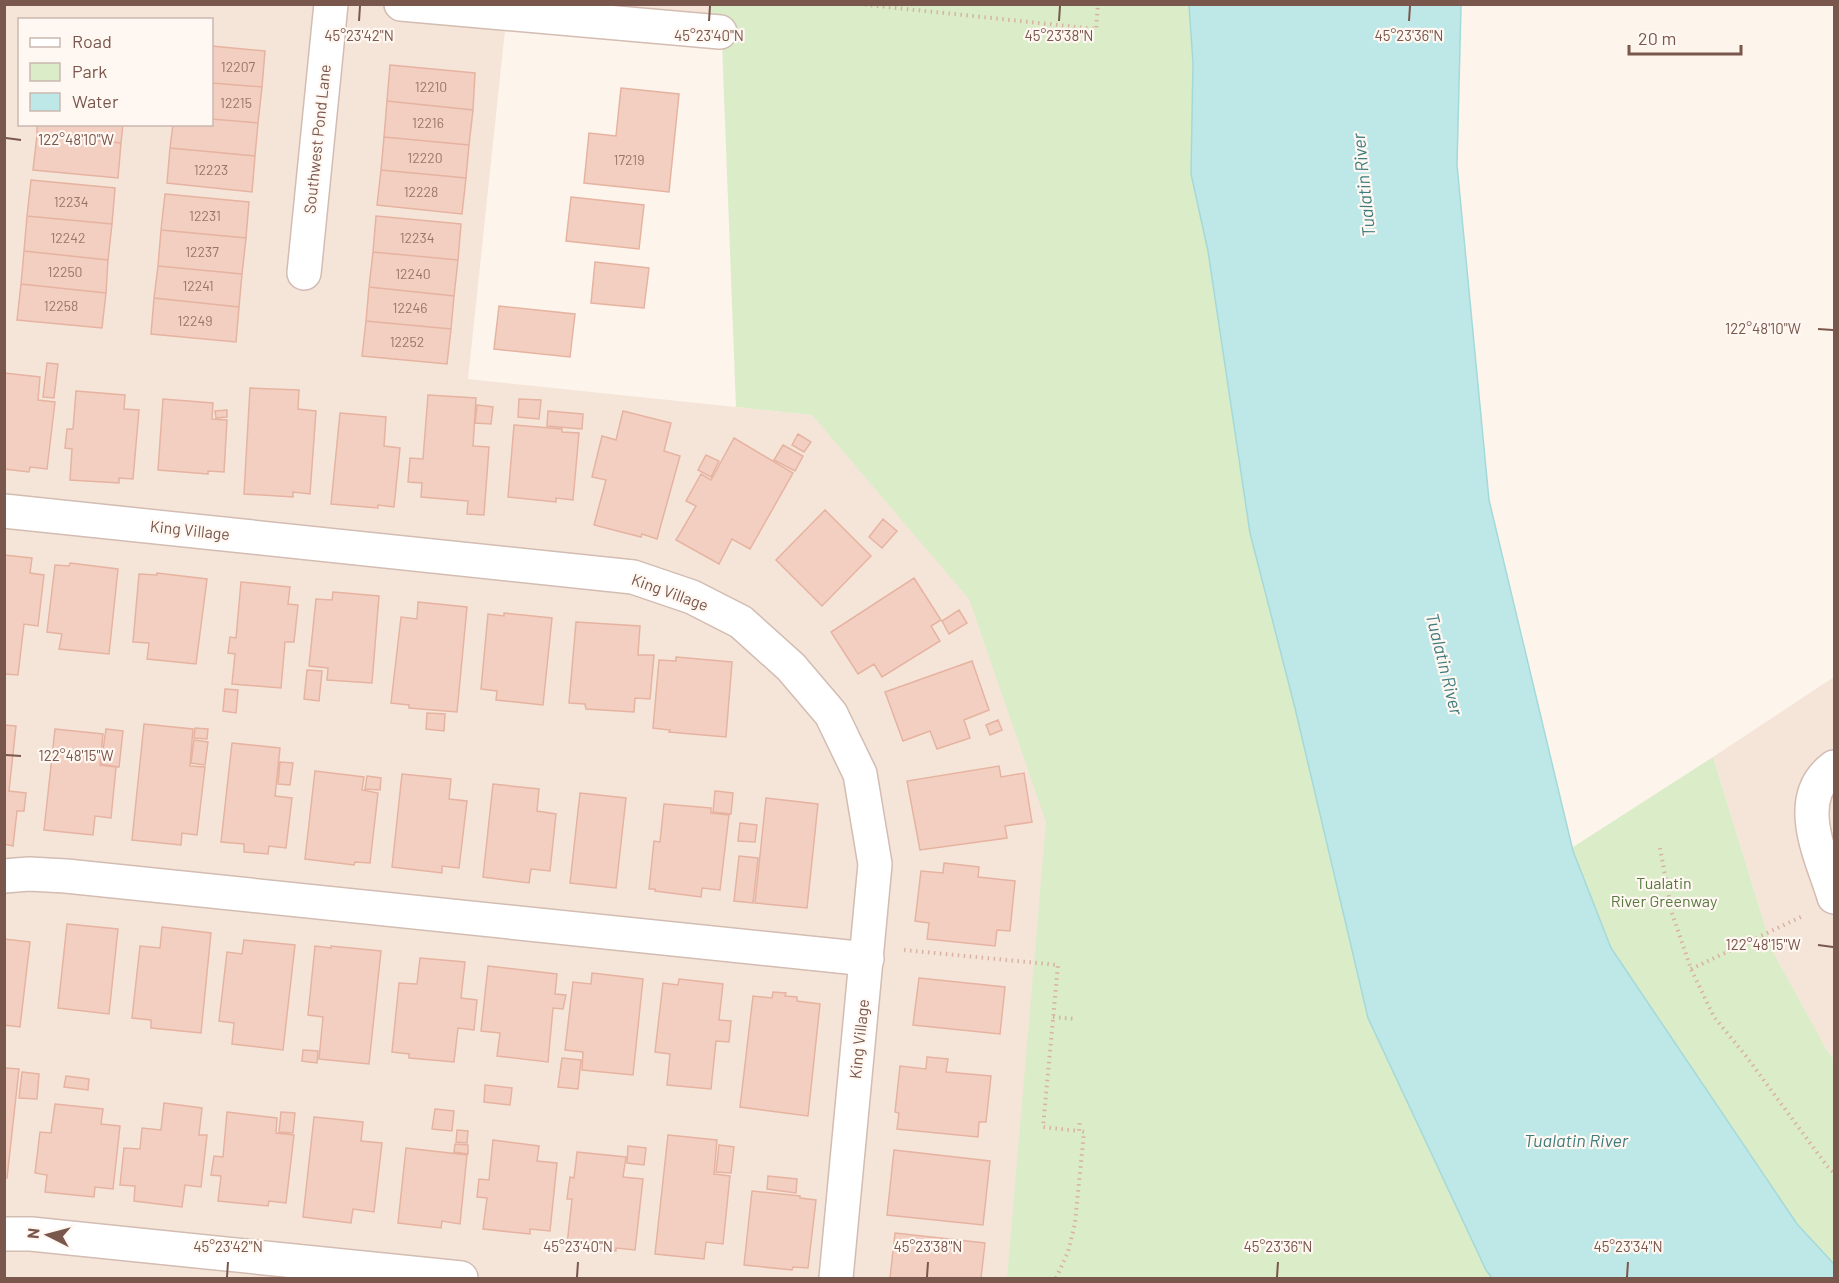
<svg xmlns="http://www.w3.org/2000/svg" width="1839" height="1283" font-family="Barlow,sans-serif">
	<rect width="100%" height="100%" fill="#fdf4eb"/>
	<path fill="#f5e5d9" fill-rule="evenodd" d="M5,4H711L710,14L725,16L722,42L506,21L468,379L1215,457L1468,1278H5ZM20,20H212V124H20Z
		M1834,677V1059L1828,1052L1773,952L1713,757Z"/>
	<path fill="#dbecc8" d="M711,4L1189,5L1193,63L1191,174L1208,251L1250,533L1295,708L1368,1018L1486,1270L1492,1278H1007L1046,822L969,599L812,415L736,407L722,42L724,16L710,14Z
		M1713,757L1773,952L1828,1052L1834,1059V1278L1781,1235L1556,858Z"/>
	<path fill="#bee7e8" stroke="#a4d9da" stroke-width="1.5" d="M1189,5H1461L1457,165L1489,500L1573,851L1611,948L1797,1224L1834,1264V1278H1492L1486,1270L1368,1018L1295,708L1250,533L1208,251L1191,174L1193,63Z"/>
	<path fill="#f3cfc2" stroke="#e6b3a1" stroke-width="1.5" d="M212,46L265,51L262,87L212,83Z
		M390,65L475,73L473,110L387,101Z
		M212,83L262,87L258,123L212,119Z
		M621,88L679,94L669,192L584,183L589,133L616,136Z
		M387,101L473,110L469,145L384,137Z
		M212,119L258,123L255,156L170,148L173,124H212Z
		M37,124H123L121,143L37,135Z
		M37,135L121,143L118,178L33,170Z
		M384,137L469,145L466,178L381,170Z
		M170,148L255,156L252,192L167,183Z
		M381,170L466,178L462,214L377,205Z
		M31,180L115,188L112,224L27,216Z
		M165,194L249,202L246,238L161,230Z
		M571,197L644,205L639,249L566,241Z
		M27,216L112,224L108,260L24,251Z
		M376,216L461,224L458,260L373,252Z
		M161,230L246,238L242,274L158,266Z
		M24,251L108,260L106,293L21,284Z
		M373,252L458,260L454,296L369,287Z
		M595,262L649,268L644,308L591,303Z
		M158,266L242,274L239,307L154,298Z
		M21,284L106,293L102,328L17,320Z
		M369,287L454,296L451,329L366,321Z
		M154,298L239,307L236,342L151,334Z
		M499,306L575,314L570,357L494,349Z
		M366,321L451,329L447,364L362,356Z
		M47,363L58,364L54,398L43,397Z
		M4,373L40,377L38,400L55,402L47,469L30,467L29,472L4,469Z
		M250,388L299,390L298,409L316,411L310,494L293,492V497L244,494Z
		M76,391L125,395L124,409L139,410L133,479L119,478V483L70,480L72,449L65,448L67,429H73Z
		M428,395L476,398L473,446L489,447L484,515L467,514L468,501L421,497L422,483L408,482L410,458L423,459Z
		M163,399L213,403L212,419L227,420L224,472L208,471V474L158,470Z
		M519,399L541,400L539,419L518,417Z
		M477,405L493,407L491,424L475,423Z
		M227,410V417L216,418L215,411Z
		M548,411L583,414L582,429L547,426Z
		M623,411L671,423L664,451L680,456L657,539L642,534L641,537L594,525L606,480L592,477L602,436L616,440Z
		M340,413L386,417L384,446L400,448L394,507L378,505V508L331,504Z
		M514,425L562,429V432L579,433L573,500L556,498V502L508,497Z
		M798,434L811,442L804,452L792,445Z
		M734,438L793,473L750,549L732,539L719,564L676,540L696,506L686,501L701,474L711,480Z
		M783,445L803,456L795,471L774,460Z
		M706,455L719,461L711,477L698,470Z
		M825,510L871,556L822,606L776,560Z
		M883,519L897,531L882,548L869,537Z
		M4,555L32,558L30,573L44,575L38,626L24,624L18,675L4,674Z
		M70,563L118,569L109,654L59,649L62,634L47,632L55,565L69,566Z
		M157,573L207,579L196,664L147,659L149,643L133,642L139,574L157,575Z
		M914,578L941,620L931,626L940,641L882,677L874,664L858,674L831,632Z
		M241,582L290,587L288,604L298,605L294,642H285L281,688L232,684L235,654L228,653L230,637L236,638Z
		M333,592L379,596L372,683L327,680L328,668L309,666L316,599L332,600Z
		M418,602L467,607L457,712L409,708V705L391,703L401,617L417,619Z
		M959,610L967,623L949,634L942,621Z
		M504,613L552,618L543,705L496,700L497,691L481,689L488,614L504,616Z
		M576,622L640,626L638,655H654L650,699L635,698L634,712L586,709L585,704L569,703Z
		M676,657L732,662L726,737L669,732L670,730L653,728L659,660L676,661Z
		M972,661L989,710L964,720L970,738L937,749L930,731L903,741L885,692Z
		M307,670L322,671L319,701L304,699Z
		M225,689L238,690L236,713L223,711Z
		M427,713L445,714L444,731L426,729Z
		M998,720L1002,730L990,735L986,725Z
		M144,724L193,729L190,766L205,767L197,835L182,833L181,845L132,840Z
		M4,725L16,726L9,791L26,793L24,811H17L13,846L4,844Z
		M195,728L208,729L207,739L194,738Z
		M55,729L103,734L100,765L116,767L111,818L95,816L93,835L44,830Z
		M106,729L123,731L119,767L101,764Z
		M194,740L208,742L205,765L191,763Z
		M232,743L280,748L275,796L292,798L286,848L269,846L268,854L244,852V844L221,842Z
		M280,762L293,763L290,785L278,784Z
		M999,766L1001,777L1024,773L1032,822L1005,826L1007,838L920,850L907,781Z
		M315,771L364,777L362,790L378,793L370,863L355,862L354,865L305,859Z
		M402,774L451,779L449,799L467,801L459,868L442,866V873L392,867Z
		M367,776L381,778L380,790L365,789Z
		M493,784L539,789L537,811L556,814L550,871L531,869L529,883L483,877Z
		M715,791L733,793L731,814L713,812Z
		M580,793L626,798L616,888L570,883Z
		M766,798L818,804L807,908L755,903Z
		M664,804L711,808V813L729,815L720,890L702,888L701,897L655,891V889H649L654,841L660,842Z
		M740,823L757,825L755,842L738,841Z
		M739,856L758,858L753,903L734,901Z
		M944,863L979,867L978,877L1015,881L1010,931L997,930L995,946L927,939L929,923L915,921L921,871L943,873Z
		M67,924L118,929L109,1014L58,1008Z
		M162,927L211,933L201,1033L151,1028V1020L132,1018L140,946L160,948Z
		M4,939L30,942L20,1027L4,1025Z
		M244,940L295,945L283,1050L232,1044L234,1023L219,1021L227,952L242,954Z
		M315,946L331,948V946L381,951L369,1064L319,1059L323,1017L308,1015Z
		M420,958L465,962L461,998L477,1000L474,1030L458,1028L454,1062L409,1058V1054L392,1052L399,983L417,984Z
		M488,966L557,974L555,994L566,995L563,1009L553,1008L548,1062L497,1056L500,1033L481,1031Z
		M592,973L643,979L633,1075L582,1070L583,1052L565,1050L573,982L591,984Z
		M919,978L1005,987L1000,1034L913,1025Z
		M679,979L723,984L719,1020L731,1021L729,1042L716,1041L711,1089L667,1085L670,1054L655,1052L663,983L678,985Z
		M773,992L786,993L785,996L797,997V1001L820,1004L808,1116L740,1107L753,996L772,998Z
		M303,1050L318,1051L317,1063L302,1061Z
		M927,1057L948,1059L946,1072L991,1076L986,1122H979L978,1137L897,1129L899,1113L895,1112L900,1066L926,1069Z
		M562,1058L581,1060L578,1089L558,1087Z
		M4,1068L19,1069L7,1178H4Z
		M22,1072L39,1074L37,1099L19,1098Z
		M66,1076L89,1079L88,1090L64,1087Z
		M485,1085L512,1088L510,1105L484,1102Z
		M164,1103L202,1108L199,1135H207L201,1187L185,1185L182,1207L134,1201L135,1186L120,1185L124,1148L140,1149L142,1128L161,1130Z
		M55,1104L103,1109L101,1124L120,1126L113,1189L95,1187L94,1197L45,1192L47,1175L35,1173L40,1132L51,1133Z
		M435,1109L454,1111L452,1131L432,1129Z
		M227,1112L277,1118L276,1133L294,1135L286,1203L269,1201L268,1206L218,1201L221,1176L211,1175L214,1156L223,1157Z
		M281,1112L295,1113L293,1133L279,1132Z
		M314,1117L363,1122L361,1141L382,1143L374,1212L353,1209L351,1223L303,1217Z
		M457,1130L468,1131L467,1143L456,1142Z
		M668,1135L717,1140L714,1174L730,1176L723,1244L706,1242L704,1259L655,1254Z
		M493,1140L539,1146L537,1161L557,1163L550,1231L530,1229V1234L483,1229L487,1198L477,1197L479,1179L489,1180Z
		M455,1144L468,1145V1154L454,1152Z
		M719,1145L734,1147L731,1173L716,1172Z
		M628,1146L646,1148L644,1165L627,1163Z
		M406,1148L467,1155L460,1224L442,1221L441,1228L398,1223Z
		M894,1150L990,1161L983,1225L887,1215Z
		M577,1152L626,1157L623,1177L643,1179L635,1250L616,1248V1251L567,1245L572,1199H567L570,1177L574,1178Z
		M768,1176L797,1179L796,1193L767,1189Z
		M752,1191L800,1196V1198L816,1200L808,1268L793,1267L792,1270L744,1265Z
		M895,1233L985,1243L981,1278H890Z"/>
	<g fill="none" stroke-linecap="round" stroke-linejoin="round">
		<defs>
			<path id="minor" d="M401,4L720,32
				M304,273L331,4
				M4,511L633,577L692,597L741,622L791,667L831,714L860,774L875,864L836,1278
				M1834,767C1791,799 1822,857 1834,897
				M4,876L29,874L66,876L867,959
				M4,1234H31L461,1278"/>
		</defs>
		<use href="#minor" stroke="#d3bcb2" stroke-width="36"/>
		<path stroke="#d9b2a4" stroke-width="4" stroke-dasharray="1.5 4.5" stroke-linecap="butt" d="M859,4L1096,29L1098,4
			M1660,848L1672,913L1691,969L1714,1017L1746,1056L1827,1166L1834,1173
			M904,950L1058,965L1043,1127L1079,1131L1080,1119
			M1691,969L1803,916
			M1053,1017L1076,1019
			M1056,1278L1068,1252L1075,1223L1084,1132L1079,1131"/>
		<use href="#minor" stroke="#fff" stroke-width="33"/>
	</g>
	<path fill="none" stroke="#7a574c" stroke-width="2" d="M359,21L360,6M709,21L710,6M1059,21L1060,6M1409,21L1410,6M6,138L21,140M1818,329L1833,330M6,755L21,756M1818,945L1833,947M227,1277L228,1262M577,1277L578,1262M927,1277L928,1262M1277,1277L1278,1262M1627,1277L1628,1262"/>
	<g text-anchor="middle" stroke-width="4.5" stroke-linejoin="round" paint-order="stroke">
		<g font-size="14" fill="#98756a">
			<text x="238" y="72">12207</text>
			<text x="431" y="92">12210</text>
			<text x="236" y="108">12215</text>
			<text x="428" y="128">12216</text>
			<text x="425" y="163">12220</text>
			<text x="629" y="165">17219</text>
			<text x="211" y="175">12223</text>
			<text x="421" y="197">12228</text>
			<text x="71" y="207">12234</text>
			<text x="205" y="221">12231</text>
			<text x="68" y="243">12242</text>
			<text x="417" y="243">12234</text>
			<text x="202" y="257">12237</text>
			<text x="65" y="277">12250</text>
			<text x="413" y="279">12240</text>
			<text x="198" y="291">12241</text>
			<text x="61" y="311">12258</text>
			<text x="410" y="313">12246</text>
			<text x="195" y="326">12249</text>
			<text x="407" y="347">12252</text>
		</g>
		<g font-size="16" fill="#7a574c" stroke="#fff8f2">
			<text transform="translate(317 139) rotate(-84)" y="6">Southwest Pond Lane</text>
			<text transform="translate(190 530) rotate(6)" y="6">King Village</text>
			<text transform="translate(670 592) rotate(20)" y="6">King Village</text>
			<text transform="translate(859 1039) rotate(-84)" y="6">King Village</text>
		</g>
		<g font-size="16" fill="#587a41" stroke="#fff8f2">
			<text x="1664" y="889">Tualatin<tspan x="1664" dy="18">River Greenway</tspan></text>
		</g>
		<g font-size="18" font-style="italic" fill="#3f7c7e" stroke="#fff8f2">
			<text transform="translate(1364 185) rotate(-96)" y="6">Tualatin River</text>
			<text transform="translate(1444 664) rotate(76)" y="6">Tualatin River</text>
			<text x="1576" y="1147">Tualatin River</text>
		</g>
	</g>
	<g font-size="15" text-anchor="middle" fill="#7a574c" stroke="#fff8f2" stroke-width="4.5" stroke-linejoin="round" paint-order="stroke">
		<text x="359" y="41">45°23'42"N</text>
		<text x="709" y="41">45°23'40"N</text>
		<text x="1059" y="41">45°23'38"N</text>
		<text x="1409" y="41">45°23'36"N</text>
		<text x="76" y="145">122°48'10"W</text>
		<text x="1763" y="334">122°48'10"W</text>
		<text x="76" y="761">122°48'15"W</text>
		<text x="1763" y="950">122°48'15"W</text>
		<text x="228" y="1252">45°23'42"N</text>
		<text x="578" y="1252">45°23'40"N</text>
		<text x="928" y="1252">45°23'38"N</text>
		<text x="1278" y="1252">45°23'36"N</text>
		<text x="1628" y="1252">45°23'34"N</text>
	</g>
	<rect width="1839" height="1283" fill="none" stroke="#7a574c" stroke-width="12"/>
	<rect x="18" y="18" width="195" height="108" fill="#fff8f2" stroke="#cab8b0" stroke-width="1.5"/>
	<rect x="30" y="38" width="30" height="9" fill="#ffffff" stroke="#cab8b0" stroke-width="1.5"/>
	<text x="72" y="48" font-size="18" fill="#7a574c">Road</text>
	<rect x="30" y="63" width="30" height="18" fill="#dbecc8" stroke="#cab8b0" stroke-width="1.5"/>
	<text x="72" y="78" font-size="18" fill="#7a574c">Park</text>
	<rect x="30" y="93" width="30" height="18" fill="#bee7e8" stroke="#cab8b0" stroke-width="1.5"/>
	<text x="72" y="108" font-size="18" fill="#7a574c">Water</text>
	<g transform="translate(48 1235) rotate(276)" stroke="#fff8f2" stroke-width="4.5" paint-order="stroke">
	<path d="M0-4.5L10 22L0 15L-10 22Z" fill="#7a574c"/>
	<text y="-9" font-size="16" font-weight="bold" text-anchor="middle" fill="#7a574c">N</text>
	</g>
	<path d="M1629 45v9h112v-9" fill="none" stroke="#7a574c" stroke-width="3"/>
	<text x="1638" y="45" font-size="18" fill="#7a574c" stroke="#fff8f2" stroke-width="4.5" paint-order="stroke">20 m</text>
</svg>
